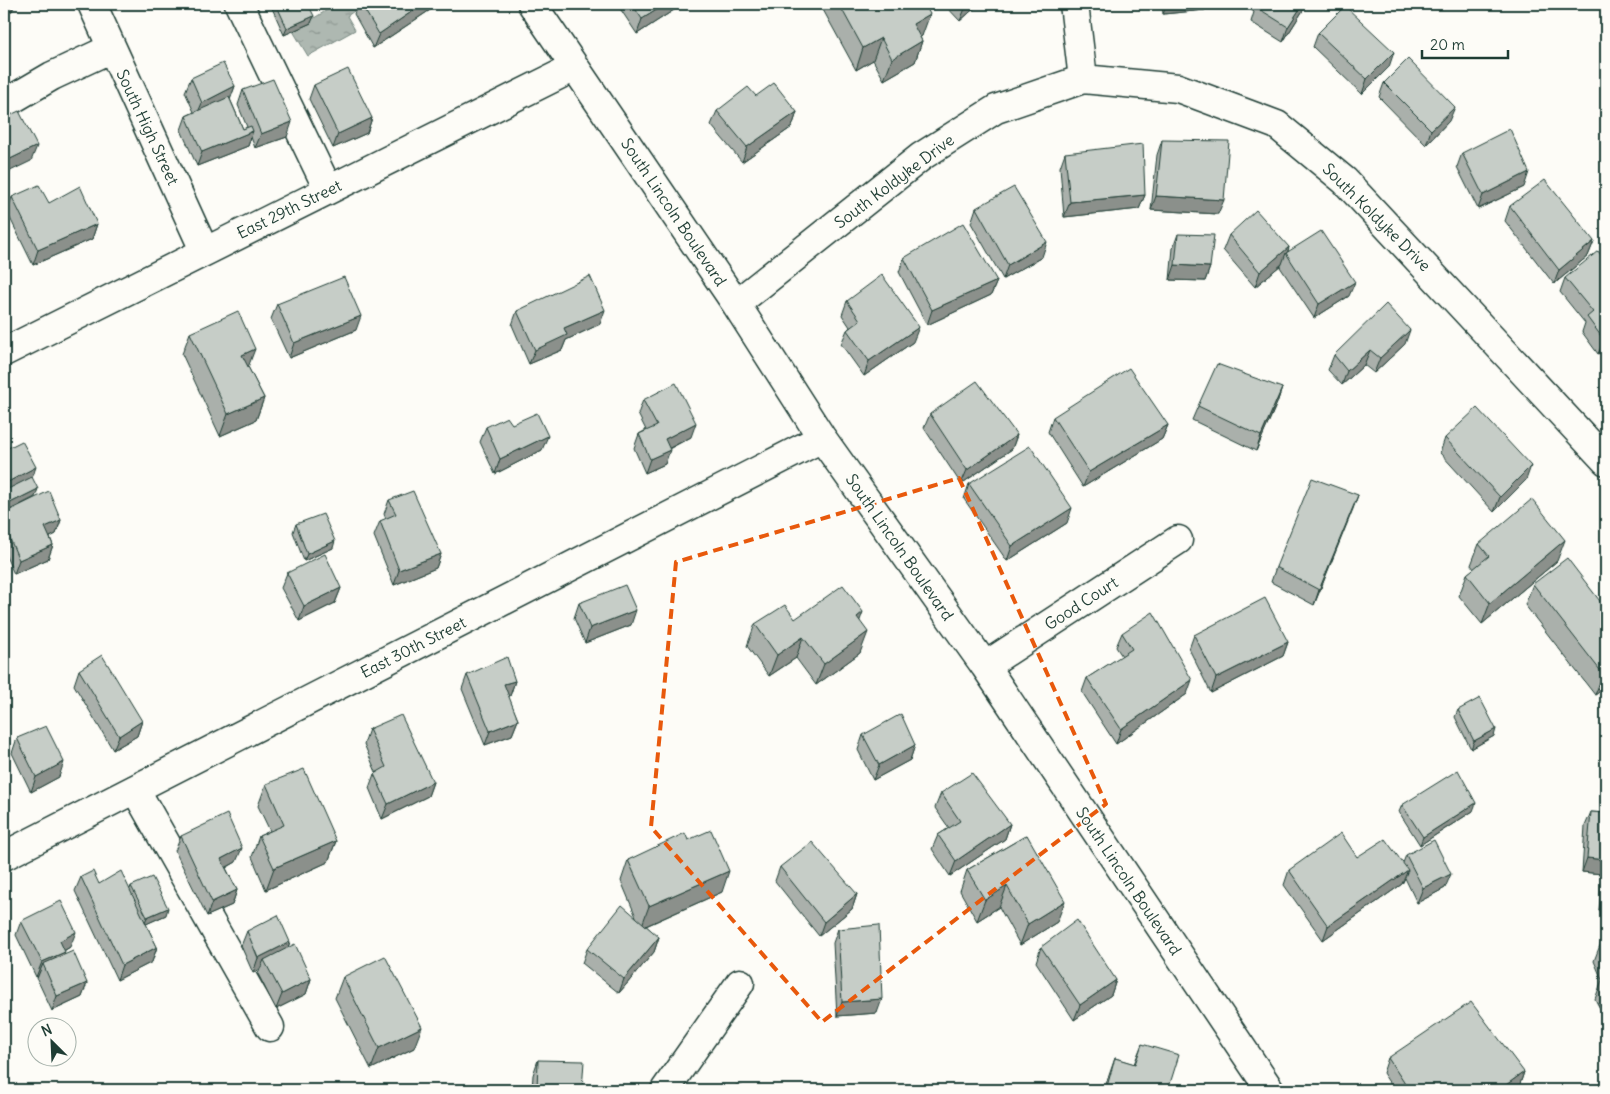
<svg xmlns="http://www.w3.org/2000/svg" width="1610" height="1094" font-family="Delius,sans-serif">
	<defs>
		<pattern id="water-ripples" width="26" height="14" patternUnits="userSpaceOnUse" patternTransform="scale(1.25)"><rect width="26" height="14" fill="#aeb8b1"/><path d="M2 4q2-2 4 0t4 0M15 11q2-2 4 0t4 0" fill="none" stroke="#8d9791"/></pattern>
	</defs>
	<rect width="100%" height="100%" fill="#fdfcf7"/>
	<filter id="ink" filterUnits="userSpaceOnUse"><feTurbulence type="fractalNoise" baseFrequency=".02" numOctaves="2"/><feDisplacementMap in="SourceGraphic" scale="10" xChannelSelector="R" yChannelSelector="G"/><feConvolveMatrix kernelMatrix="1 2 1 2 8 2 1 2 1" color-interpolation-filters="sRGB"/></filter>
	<g filter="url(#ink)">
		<path fill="url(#water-ripples)" stroke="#75877f" d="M337,4H364L347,16L355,30L308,56L293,31Z"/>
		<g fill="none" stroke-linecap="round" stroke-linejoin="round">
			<defs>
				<path id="minor" d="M92,4L204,250
					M239,4L328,189
					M532,4L736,304L822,438L985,666L1270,1090
					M1074,4L1083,79
					M4,104L52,76L112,48
					M736,304L922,156L996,109L1083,79L1178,88L1277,125L1345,181L1606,461
					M4,352L575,67
					M985,666L1178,540
					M135,789L270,1027
					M4,856L822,438
					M665,1090L740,983"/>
			</defs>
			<use href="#minor" stroke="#1f3d34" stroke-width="31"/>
			<use href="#minor" stroke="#fdfcf7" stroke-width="28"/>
		</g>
		<path fill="#aab0ab" stroke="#1f3d34" d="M274,4H308L311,23L284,35L272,8Z
			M358,4H439L373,48L354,14Z
			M617,4H678L677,8L637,34Z
			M822,4H924L922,36L920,37L922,41L915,62L884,80L873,60L856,70L821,6Z
			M944,4H979L960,21Z
			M1162,4H1207L1205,10L1163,14Z
			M1243,4H1307L1283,42L1251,22L1254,12Z
			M1318,33L1389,67L1362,94L1313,47Z
			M191,78L235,86L230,99L243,129L247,127L238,105L243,90L287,137L255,148L251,137L248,146L197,166L181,130L186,116L194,112L185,92Z
			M1384,83L1449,121L1426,145L1379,97Z
			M314,85L372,118L367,133L333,148L309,99Z
			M717,111L797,112L792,127L742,162L711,125Z
			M1162,140L1218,214L1151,210L1157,155Z
			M1065,153L1145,195L1139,209L1064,217L1060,167Z
			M1462,153L1524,187L1478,209L1457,167Z
			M12,197L49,203L97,224L92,239L33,265L7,212Z
			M1510,206L1594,241L1588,256L1554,284L1505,221Z
			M976,208L1042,257L1003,279L971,223Z
			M1178,234L1210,267L1205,281L1170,280L1173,248Z
			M1229,235L1289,247L1288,251L1349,296L1314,318L1280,267L1282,264L1255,287L1223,250Z
			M904,258L997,281L991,295L927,325L899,272Z
			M1606,261V348L1598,354L1582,332L1585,323L1560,292L1565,278Z
			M847,301L913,342L864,376L841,344L847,330L850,327L842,315Z
			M277,304L356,330L289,358L271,319Z
			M517,311L600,324L566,340L562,350L529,364L512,325Z
			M190,333L248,367L264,398L256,420L220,436L182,354Z
			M1405,344L1374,373L1364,365L1342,385L1328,370L1334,355Z
			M1282,388L1277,403L1256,451L1192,420L1198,406Z
			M643,400L691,437L669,449L665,464L645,473L634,448L639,434L646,430L638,414Z
			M930,414L1017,435L1012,449L961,484L924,428Z
			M1053,417L1168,425L1162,439L1083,487L1048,432Z
			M512,424L542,450L495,474L480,442L486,427Z
			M1445,438L1526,480L1494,512L1440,453Z
			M969,484L1067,523L1007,561L964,499Z
			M1358,495L1314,605L1271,582L1276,567Z
			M389,500L441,554L436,568L394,585L374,536L380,521L386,519L384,514Z
			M4,513L61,520L56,534L50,537L53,545L48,559L14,574L4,552Z
			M296,524L333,548L304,561L293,532Z
			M1479,544L1557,561L1482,624L1459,596L1467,574L1474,569L1471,565Z
			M287,573L341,588L335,603L299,621L281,588Z
			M1533,584L1606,609V687L1595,695L1525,605Z
			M579,603L631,625L585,643L574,618Z
			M795,619L860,621V653L816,685L796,658L769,676L747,646L755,624Z
			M1122,633L1187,694L1116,744L1082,692L1087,678L1122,656L1116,647Z
			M1194,635L1288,642L1283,656L1211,693L1189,649Z
			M79,670L142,721L137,736L113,750L74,685Z
			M467,675L515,681L510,696H508L518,720L512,735L485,745L462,689Z
			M1458,710L1494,736L1471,749L1455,717Z
			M369,729L433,782L428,796L382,819L369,788L374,774L376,772L364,744Z
			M863,735L915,745L910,760L873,780L858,750Z
			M17,738L59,777L31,792L12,753Z
			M266,784L336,841L328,862L266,890L252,857L259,836L270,831L258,806Z
			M941,793L1010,824L1005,839L950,876L932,849L938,835L949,828L935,808Z
			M1402,805L1473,811L1420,845L1399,812Z
			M1591,812L1606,813V910H1599L1602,874L1582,872L1585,826Z
			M1027,835L1057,922L1020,945L999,907L977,921L960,891L967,870Z
			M181,836L236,862L226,868L237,890L232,905L207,916L175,851Z
			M688,840L722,892L646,926L659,937L654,952L619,993L582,963L587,949L637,919L621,881L628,860Z
			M1406,855L1445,888L1417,903L1405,878L1402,884L1323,940L1284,885L1289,870L1357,857L1403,863Z
			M780,867L857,894L852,909L819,936L775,881Z
			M81,877L99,884L130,889L131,886L166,915L146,924L157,947L152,962L117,980L75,891Z
			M21,921L70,947L64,951V955L87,983L82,997L52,1011L37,979L38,976L36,977L16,935Z
			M838,929L877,1013L837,1016L833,943Z
			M247,931L290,942L288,947L311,979L306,994L276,1009L258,974L260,969L253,973L241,946Z
			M1606,938V1020L1595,999L1602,980L1594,961L1602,940Z
			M1041,947L1116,980L1111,995L1074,1020L1036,962Z
			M343,977L414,1048L371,1069L335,998Z
			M1142,1044L1168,1090H1104L1115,1058L1134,1064Z
			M1388,1058L1524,1072L1519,1087L1514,1090H1394L1383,1073Z
			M538,1060L582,1090H532L533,1075Z"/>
		<path fill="#8b908b" stroke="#1f3d34" d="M4,4H15L12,11L4,15Z
			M423,4H439L373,48L379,34Z
			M666,4H678L677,8L637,34L642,19Z
			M968,4H979L960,21L966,6Z
			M1167,4H1207L1205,10L1163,14Z
			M1303,4H1307L1283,42L1288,27Z
			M930,14L922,36L905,45L913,24Z
			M314,16L311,23L284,35L287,28Z
			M881,38L873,60L856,70L863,48Z
			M922,41L915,62L884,80L892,59Z
			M1394,52L1389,67L1362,94L1367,79Z
			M235,86L230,100L196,117L202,103Z
			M1455,107L1449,121L1426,145L1431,130Z
			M797,112L792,127L742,162L747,147Z
			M372,118L367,133L333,148L338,134Z
			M292,122L287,137L255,148L261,134Z
			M253,131L248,146L197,166L202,152Z
			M37,146L31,161L4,174V162Z
			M1529,172L1524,187L1478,209L1483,195Z
			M1145,195L1139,209L1064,217L1070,202Z
			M1156,196L1224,200L1218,214L1151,210Z
			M97,224L92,239L33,265L38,250Z
			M1594,241L1588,256L1554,284L1559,270Z
			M1047,242L1042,257L1003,279L1008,265Z
			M1289,247L1287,254L1286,253L1282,264L1255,287L1260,272Z
			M1175,265L1210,267L1205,281L1170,280Z
			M997,281L991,295L927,325L932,310Z
			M1355,282L1349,296L1314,318L1319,304Z
			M605,310L600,324L566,340L562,350L529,364L535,350L564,328Z
			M361,316L356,330L289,358L294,343Z
			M919,327L913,342L864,376L869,361Z
			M1410,330L1405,344L1374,373L1380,358Z
			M1606,338V348L1598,354L1604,340Z
			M255,349L247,370L242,355Z
			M1370,350L1364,365L1342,385L1347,371Z
			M1282,388L1277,403L1256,451L1261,436Z
			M264,398L256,420L220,436L228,414Z
			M696,423L691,437L660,453L665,439Z
			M1168,425L1162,439L1083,487L1089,472Z
			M1017,435L1012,449L961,484L967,470Z
			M548,436L542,450L495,474L500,459Z
			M670,450L665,464L645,473L650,459Z
			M1531,466L1526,480L1494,512L1500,497Z
			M36,467L31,481L4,495V484Z
			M38,489L35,497L4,513V506Z
			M1358,495L1353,509L1314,605L1319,590Z
			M1072,508L1067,523L1007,561L1012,546Z
			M61,520L56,534L40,542L45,527Z
			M1565,540L1557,561L1482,624L1490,603Z
			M335,541L333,548L304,561L307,554Z
			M53,545L48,559L14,574L19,560Z
			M441,554L436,568L394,585L399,570Z
			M341,588L335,603L299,621L304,606Z
			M636,610L631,625L585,643L590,628Z
			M863,612L855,634L857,617Z
			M868,632L860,653L816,685L824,664Z
			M803,637L796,658L769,676L777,655Z
			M1288,642L1283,656L1211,693L1216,678Z
			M1606,672V687L1595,695L1603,674Z
			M1192,680L1187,694L1116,744L1121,729Z
			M515,681L510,696L498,699L504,684Z
			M518,720L512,735L485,745L490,731Z
			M142,721L137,736L113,750L119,736Z
			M1496,729L1494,736L1471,749L1474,741Z
			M915,745L910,760L873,780L879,765Z
			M64,762L59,777L31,792L36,777Z
			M433,782L428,796L382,819L388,804Z
			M1476,803L1473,811L1420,845L1423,837Z
			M1010,824L1005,839L950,876L956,861Z
			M336,841L328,862L266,890L274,868Z
			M242,848L236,862L216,873L221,859Z
			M1587,858L1606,860V863L1602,874L1582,872Z
			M1408,870L1402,884L1323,940L1328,926Z
			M729,871L722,892L641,928L649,906Z
			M1451,874L1445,888L1417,903L1423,888Z
			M1007,886L999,907L977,921L985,900Z
			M237,890L232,905L207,916L212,902Z
			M857,894L852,909L819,936L824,922Z
			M1604,895H1606V910H1599Z
			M1065,901L1057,922L1020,945L1028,924Z
			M168,908L166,915L144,925L147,917Z
			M76,932L70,947L55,956L60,941Z
			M659,937L654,952L619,993L624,979Z
			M290,942L285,956L264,960L260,969L253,973L258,958Z
			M157,947L152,962L117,980L122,965Z
			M65,952L60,966L43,964L38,976L36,977L42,962Z
			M9,953L4,968V956Z
			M311,979L306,994L276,1009L282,994Z
			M1116,980L1111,995L1074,1020L1080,1005Z
			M87,983L82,997L52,1011L57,996Z
			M882,999L877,1013L837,1016L842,1002Z
			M422,1027L414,1048L371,1069L379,1048Z
			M1524,1072L1519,1087L1514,1090H1499Z"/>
		<path fill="#c6cdc7" stroke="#1f3d34" d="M276,4H308L314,16L287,28Z
			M361,4H423L379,34Z
			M632,4H666L642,19Z
			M839,4H924L930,14L913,24L922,41L892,59L881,38L863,48Z
			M1258,4H1303L1288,27L1256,7Z
			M1345,6L1394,52L1367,79L1318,33Z
			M1408,59L1455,107L1431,130L1384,83Z
			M223,63L235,86L202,103L191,78Z
			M348,69L372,118L338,134L314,85Z
			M273,79L292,122L261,134L243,90Z
			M774,83L797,112L747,147L717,111L748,87L756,96Z
			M229,97L243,129L251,126L253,131L202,152L186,116Z
			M19,111L37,146L4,162V118Z
			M1510,129L1529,172L1483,195L1462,153Z
			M1162,140L1229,141L1224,200L1156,196Z
			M1143,144L1145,195L1070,202L1065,153Z
			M1545,180L1594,241L1559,270L1510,206Z
			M39,185L49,203L80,186L97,224L38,250L12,197Z
			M1014,187L1047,242L1008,265L976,208Z
			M1256,210L1289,247L1260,272L1229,235Z
			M963,223L997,281L932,310L904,258Z
			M1321,231L1355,282L1319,304L1286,253Z
			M1178,234L1214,235L1210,267L1175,265Z
			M1598,251L1606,261V338L1604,340L1587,317L1593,312L1565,278Z
			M882,275L919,327L869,361L847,330L860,320L847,301Z
			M590,276L605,310L564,328L567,335L535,350L517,311Z
			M344,277L361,316L294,343L277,304Z
			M1386,304L1410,330L1380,358L1370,350L1347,371L1334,355Z
			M238,311L255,349L242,355L264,398L228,414L190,333Z
			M1217,364L1282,388L1261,436L1198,406Z
			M1129,368L1168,425L1089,472L1053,417Z
			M977,381L1017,435L967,470L930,414Z
			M676,383L696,423L665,439L670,450L650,459L639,434L657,426L643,400Z
			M1477,408L1531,466L1500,497L1445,438Z
			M537,413L548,436L500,459L486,427L507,417L512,424Z
			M22,441L36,467L4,484V450Z
			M1030,446L1072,508L1012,546L969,484Z
			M32,477L38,489L4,506V491Z
			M1312,478L1358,495L1319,590L1276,567Z
			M49,491L61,520L45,527L53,545L19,560L4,525V513Z
			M413,491L441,554L399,570L380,521L396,514L389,500Z
			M1532,499L1565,540L1490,603L1467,574L1489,556L1479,544Z
			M323,514L335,541L307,554L296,524Z
			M325,554L341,588L304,606L287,573Z
			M1567,558L1606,609V672L1603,674L1533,584Z
			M625,585L636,610L590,628L579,603Z
			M843,585L863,612L857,617L868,632L824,664L803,637L777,655L755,624L785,605L795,619Z
			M1265,598L1288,642L1216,678L1194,635Z
			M1153,612L1192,680L1121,729L1087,678L1132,649L1122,633Z
			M102,655L142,721L119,736L79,670Z
			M507,657L515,681L504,684L518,720L490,731L467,675Z
			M1480,698L1496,729L1474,741L1458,710Z
			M901,714L915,745L879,765L863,735Z
			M401,715L433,782L388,804L374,774L386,767L369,729Z
			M46,726L64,762L36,777L17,738Z
			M304,769L336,841L274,868L259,836L284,825L266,784Z
			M1458,770L1476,803L1423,837L1402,805Z
			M972,773L1010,824L956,861L938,835L960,821L941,793Z
			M1591,812L1606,813V860L1587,858Z
			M227,814L242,848L221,859L237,890L212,902L181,836Z
			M711,830L729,871L649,906L628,860L685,833L688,840Z
			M1341,833L1357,857L1385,839L1408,870L1328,926L1289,870Z
			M1027,835L1065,901L1028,924L1007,886L985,900L967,870Z
			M1434,840L1451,874L1423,888L1406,855Z
			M812,842L857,894L824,922L780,867Z
			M93,871L99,884L121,871L157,947L122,965L81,877Z
			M1606,873V895H1604Z
			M152,877L168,908L147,917L131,886Z
			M61,901L76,932L60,941L65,952L42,962L21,921Z
			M622,905L659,937L624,979L587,949Z
			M278,915L290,942L258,958L247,931Z
			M1077,920L1116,980L1080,1005L1041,947Z
			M879,925L882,999L842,1002L838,929Z
			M1606,938V951L1602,940Z
			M4,942L9,953L4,956Z
			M295,944L311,979L282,994L264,960Z
			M73,951L87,983L57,996L43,964Z
			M385,956L422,1027L379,1048L343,977Z
			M1606,976V984L1603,978Z
			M1471,1002L1524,1072L1499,1090H1409L1388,1058Z
			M1142,1044L1179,1055L1168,1090H1106L1115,1058L1135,1064Z
			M538,1060L584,1061L582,1090H537Z
			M736,1085L751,1090H734Z"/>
	</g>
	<path fill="none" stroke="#e8590c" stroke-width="4" stroke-dasharray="10 6" stroke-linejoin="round" d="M959,478L1106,804L822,1022L651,827L676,562Z"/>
	<g text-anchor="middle" stroke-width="4" stroke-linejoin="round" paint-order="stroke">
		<g font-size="16" fill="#1f3d34" stroke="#fdfcf7">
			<text transform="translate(148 127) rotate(65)" y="6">South High Street</text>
			<text transform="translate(894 181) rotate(-37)" y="6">South Koldyke Drive</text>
			<text transform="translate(289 209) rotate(-26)" y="6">East 29th Street</text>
			<text transform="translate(674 212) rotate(56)" y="6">South Lincoln Boulevard</text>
			<text transform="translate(1377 217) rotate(45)" y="6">South Koldyke Drive</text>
			<text transform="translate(900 547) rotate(55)" y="6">South Lincoln Boulevard</text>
			<text transform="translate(1081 603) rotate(-33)" y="6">Good Court</text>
			<text transform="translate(413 647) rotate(-27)" y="6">East 30th Street</text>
			<text transform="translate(1129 881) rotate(56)" y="6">South Lincoln Boulevard</text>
		</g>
	</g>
	<rect width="1610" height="1094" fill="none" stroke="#fdfcf7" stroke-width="20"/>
	<rect x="10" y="10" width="1590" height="1074" fill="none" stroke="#1f3d34" stroke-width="2" filter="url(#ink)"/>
	<g transform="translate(52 1042) rotate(336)"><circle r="24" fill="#fdfcf7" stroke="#a4b0a9"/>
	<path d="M0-4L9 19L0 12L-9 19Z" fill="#1f3d34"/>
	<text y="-8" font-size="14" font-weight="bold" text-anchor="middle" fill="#1f3d34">N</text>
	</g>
	<path d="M1422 50v8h86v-8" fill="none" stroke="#1f3d34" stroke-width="2.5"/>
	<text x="1430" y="50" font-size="15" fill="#1f3d34" stroke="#fdfcf7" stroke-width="4" paint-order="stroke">20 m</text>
</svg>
